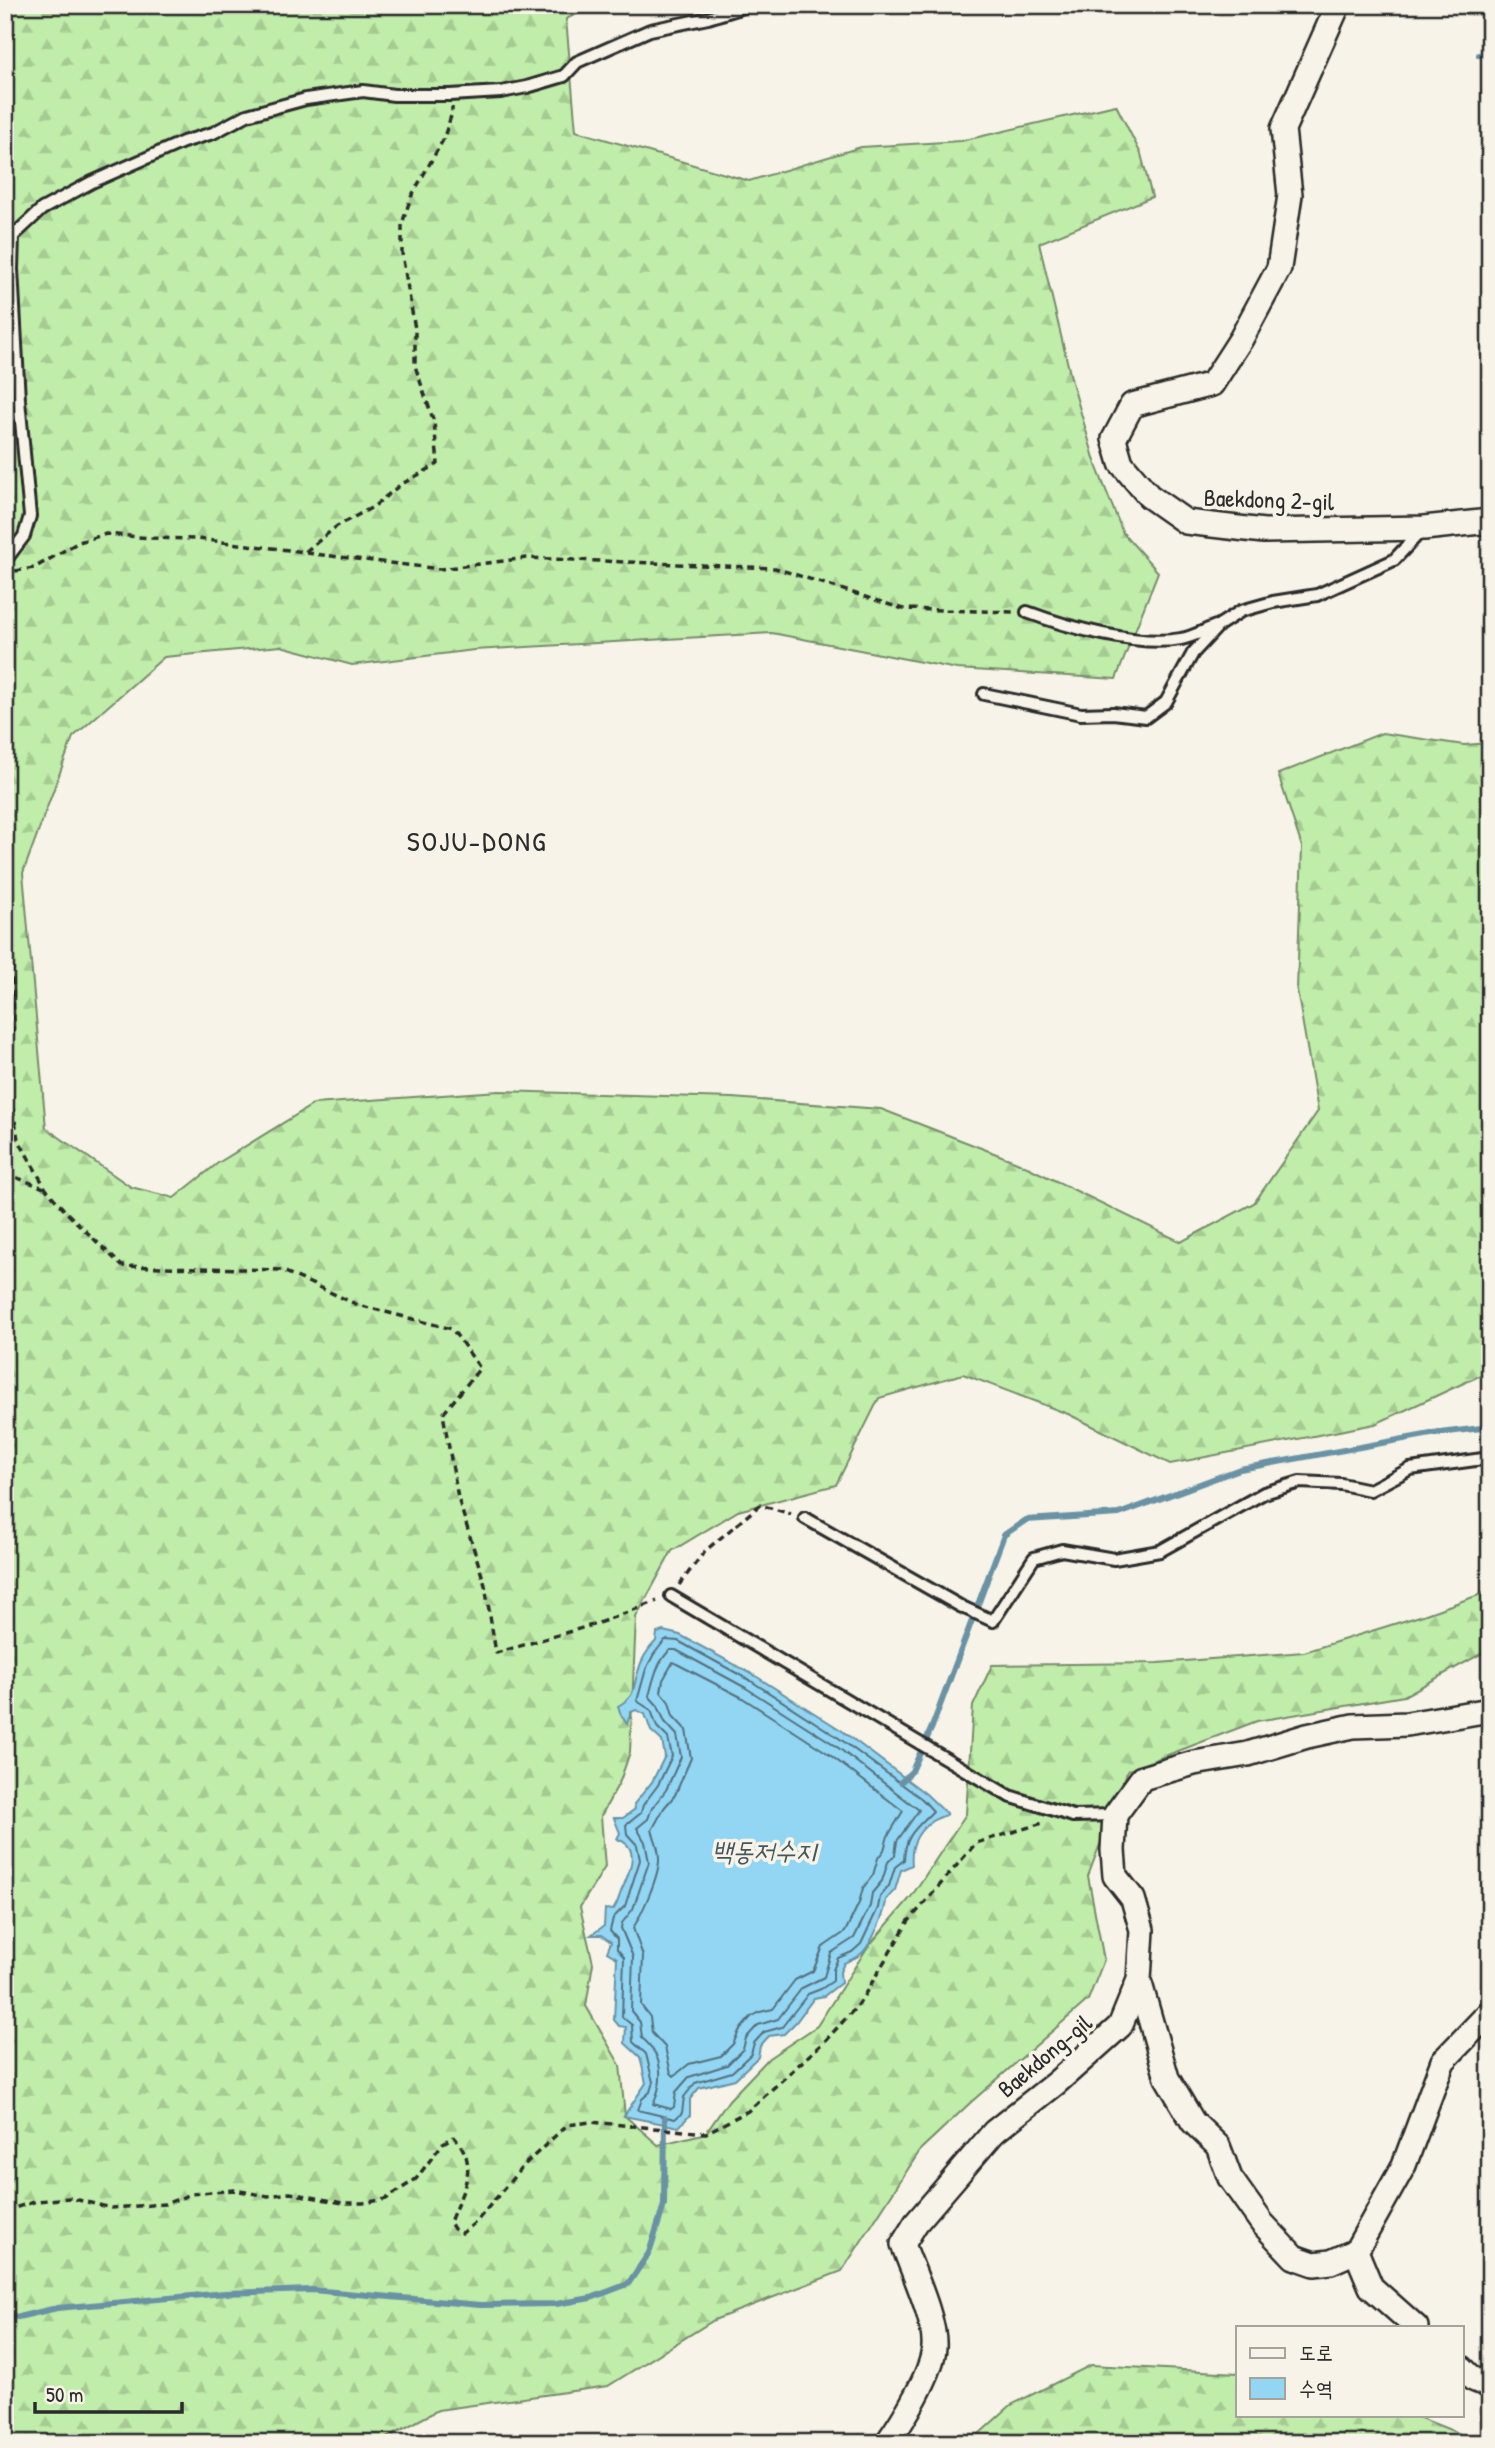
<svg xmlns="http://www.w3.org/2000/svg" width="1495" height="2448" font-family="'Patrick Hand','Poor Story',sans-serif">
	<defs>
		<pattern id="forest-firs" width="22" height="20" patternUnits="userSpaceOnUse" patternTransform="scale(1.75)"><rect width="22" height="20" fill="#c0edaa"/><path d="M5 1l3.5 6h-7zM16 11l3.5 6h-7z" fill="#a5cb92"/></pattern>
	</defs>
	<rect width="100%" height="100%" fill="#f7f3e8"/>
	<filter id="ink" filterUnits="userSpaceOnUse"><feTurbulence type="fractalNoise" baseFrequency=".0143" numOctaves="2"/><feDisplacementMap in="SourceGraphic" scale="14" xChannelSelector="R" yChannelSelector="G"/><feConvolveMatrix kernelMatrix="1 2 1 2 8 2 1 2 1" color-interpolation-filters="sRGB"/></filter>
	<g filter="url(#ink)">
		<path fill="url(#forest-firs)" stroke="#768c6a" stroke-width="2" d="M5,5H595L566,19L576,131L749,181L861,147L961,141L1116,105L1141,154L1152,197L1039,243L1072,382L1096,465L1123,533L1158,572L1116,679L957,669L772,633L474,650L352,665L281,646L164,657L73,737L23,873L46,1128L131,1187L174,1198L218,1163L314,1104L499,1091L732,1098L881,1109L1017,1162L1181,1242L1254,1203L1318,1111L1297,990L1302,847L1278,774L1382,733L1464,745L1490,743V1371L1375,1424L1170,1464L1068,1414L963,1374L879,1398L836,1485L738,1511L672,1551L636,1617L630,1752L620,1781L601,1816L605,1867L580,1907L593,1963L586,2006L620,2065L625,2116L658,2145L706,2133L729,2100L769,2058L817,2026L867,1948L911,1897L966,1814L973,1706L992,1665L1158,1663L1304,1652L1423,1615L1490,1591V1649L1404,1696L1257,1721L1128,1770L1088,1876L1104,1960L1088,2000L970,2103L921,2149L842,2271L714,2320L608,2386L438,2410L377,2443H5Z
			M1091,2365L1238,2373V2415H1413L1483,2443H969L1011,2405Z"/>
		<path fill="#92d6f4" stroke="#6992a4" stroke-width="2" d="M663,1631L680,1635L754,1675L841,1730L926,1794L947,1814C942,1817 937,1818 932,1821C916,1832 910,1847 912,1865L901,1870L895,1890L886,1900C886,1911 874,1937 867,1947C862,1956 852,1959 844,1963L840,1972L841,1983L824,1996L814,1998L796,2022L784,2034L769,2036L760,2046L758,2057L735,2079L699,2088L690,2099V2115L679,2127L624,2116L646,2083L640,2057L625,2043L626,2027L619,2026L614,2020L617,1958L607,1952L611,1942L601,1935H591L604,1926L605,1909L613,1910C619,1902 619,1894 624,1885C631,1868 640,1846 617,1839L620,1833L614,1818H623L635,1809L634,1804L652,1782L665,1756L662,1741L651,1731L645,1714L636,1710L631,1712L627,1724L621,1715L618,1706C637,1695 632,1689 638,1672C641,1660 647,1650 656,1641L657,1633Z"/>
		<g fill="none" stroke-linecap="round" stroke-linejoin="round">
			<path stroke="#546f7b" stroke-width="2" d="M665,1640L678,1641L751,1681L836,1736L922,1799L933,1811C917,1828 905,1834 904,1860L895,1867L889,1886L880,1897L878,1908L861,1944L852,1952L838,1958L833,1970V1981L821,1989L808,1994L782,2027L764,2032L754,2043L751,2054L732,2072L695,2083L684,2097L682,2113L675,2119L638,2110L642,2099L650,2092L653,2082L646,2054L633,2042L632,2025L622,2017L624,1957L617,1949V1939L610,1931L613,1918L625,1906L640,1860L637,1845L627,1834L626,1825L641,1813L643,1805L658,1785L672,1756L668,1738L657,1727L651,1710L637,1701L646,1669L654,1654Z
				M670,1650H676L746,1688L832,1743L919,1810L897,1841L895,1855L888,1862L882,1881L872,1893L870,1906L854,1938L831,1953L824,1977L802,1988L778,2019L758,2025L746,2038L743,2049L727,2065L689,2077L676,2092L674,2107L671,2109L653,2104C664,2081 664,2056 642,2038L640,2022L631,2011L633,1957L621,1928L622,1923L633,1909L649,1862L645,1842L637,1828L648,1819L652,1808L666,1790L681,1757L677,1735L665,1722L658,1706L649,1696C654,1678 656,1664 670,1650Z
				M673,1662L741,1697L826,1752L903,1811L888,1836L884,1850L878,1858L873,1875L863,1888L859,1903L845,1932L823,1947L813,1971L795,1980L773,2009L760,2012L751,2017L739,2031L733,2044L721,2056L689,2064L674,2076L671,2073L665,2047L652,2033L650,2017L641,2005L643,1956L633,1928C642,1914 660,1874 659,1858C659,1848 655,1839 652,1830L664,1808L675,1795L691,1758L686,1730L673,1716L669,1702L661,1692L663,1680Z"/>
			<path stroke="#6992a4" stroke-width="6" d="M1479,55L1490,54
				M901,1782L912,1771L932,1727L1004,1535L1026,1520L1119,1514L1240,1469L1431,1434L1490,1427
				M5,2314L18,2317L57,2308L225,2293L312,2290L480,2305L556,2304L591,2298L628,2284L649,2253L664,2205L665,2118"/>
			<defs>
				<path id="service" d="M5,561L24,536L30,516L19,400L12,269L13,236L42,209L92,182L183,142L213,133L247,115L306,99L363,91L394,95H450L501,92L527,87L564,76L577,62L650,30L708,18L750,5
					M1027,612C1067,627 1139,647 1181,639C1193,637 1205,630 1216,626
					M984,694L1081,714L1113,713L1146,717L1166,702L1193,653L1219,625L1241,611L1273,602L1317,595L1394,560L1422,530
					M805,1518L960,1606L993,1621L1034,1558L1062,1550L1114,1559L1160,1551L1264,1493L1300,1482L1341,1484L1370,1490L1410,1469L1490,1458
					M671,1596L1009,1796L1073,1816L1115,1815"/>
				<path id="minor" d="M1338,5L1283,129L1290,195L1279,268L1241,339L1212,384L1132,405L1114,439L1121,463L1149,496L1186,522L1264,531L1424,528L1490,521
					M1139,1980L1167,2078L1193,2122L1218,2146L1230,2178L1262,2223L1294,2257L1314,2264L1331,2262L1356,2251
					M1416,2327L1371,2287L1356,2251L1404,2165L1443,2061L1490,2012
					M1462,2368L1473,2379L1490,2386
					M887,2443C902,2422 933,2372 934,2347C936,2320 912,2270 903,2244L916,2223L994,2132L1056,2083L1120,2026L1139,1980L1142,1930L1133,1899L1115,1876L1113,1850L1115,1815L1142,1778L1194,1763L1248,1754L1307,1736L1353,1726L1407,1724L1490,1710"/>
			</defs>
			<use href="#service" stroke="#2b2b2b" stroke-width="16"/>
			<use href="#minor" stroke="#2b2b2b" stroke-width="28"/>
			<path stroke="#2b2b2b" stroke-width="3.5" stroke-dasharray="7 5" stroke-linecap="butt" d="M306,553L440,569L527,558L775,568L903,609L1015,612
				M15,571L34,568L79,542L106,534L151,538L198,539L305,552L337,526L373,507L400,485L438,464L434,422L415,366V329L402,254V224L411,197L443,140L452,113V107
				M5,847L8,855L14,1022L6,1068L18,1139L46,1189L66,1212L122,1266L281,1270L358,1305L452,1329L480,1368L443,1414L458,1498L485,1585L496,1653L596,1624L657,1601
				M5,1173L44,1188
				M679,1585L705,1551L760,1505L791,1514
				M5,2208L11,2209L37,2201L70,2198L111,2208L165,2204L191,2194L234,2190L268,2196L290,2193L343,2203H363L386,2199L416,2179L443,2143L454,2137C481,2166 462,2190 450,2222L454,2229L462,2233L476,2222L523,2166L567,2125L591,2122L706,2133L748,2111L826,2040L859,2004L908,1922L976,1843L1043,1823"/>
			<use href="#service" stroke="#f7f3e8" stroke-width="10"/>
			<use href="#minor" stroke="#f7f3e8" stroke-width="23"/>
		</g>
	</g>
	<g text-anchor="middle" stroke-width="7" stroke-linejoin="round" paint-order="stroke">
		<g font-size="24" fill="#2b2b2b" stroke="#f7f3e8">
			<text transform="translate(1269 500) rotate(2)" y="8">Baekdong 2-gil</text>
			<text transform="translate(1045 2056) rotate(-40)" y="8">Baekdong-gil</text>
		</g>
		<g font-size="26" font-style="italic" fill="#45565d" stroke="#f7f3e8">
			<text x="764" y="1860">백동저수지</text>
		</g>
		<g font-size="28" letter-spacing="2" fill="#2b2b2b" stroke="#f7f3e8">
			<text x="477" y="851">SOJU-DONG</text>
		</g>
	</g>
	<rect width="1495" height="2448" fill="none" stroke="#f7f3e8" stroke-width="28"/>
	<rect x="14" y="14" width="1467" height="2420" fill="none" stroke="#2b2b2b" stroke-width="2.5" filter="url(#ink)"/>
	<rect x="1236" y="2326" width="228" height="91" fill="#f7f3e8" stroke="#a5a39c" stroke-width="2"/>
	<rect x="1250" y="2348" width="35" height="10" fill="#f7f3e8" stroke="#a5a39c" stroke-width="2"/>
	<text x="1299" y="2360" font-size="21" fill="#2b2b2b">도로</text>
	<rect x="1250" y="2378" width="35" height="21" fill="#92d6f4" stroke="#a5a39c" stroke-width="2"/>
	<text x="1299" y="2396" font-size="21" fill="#2b2b2b">수역</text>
	<path d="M35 2402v10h147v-10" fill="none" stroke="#2b2b2b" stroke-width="3.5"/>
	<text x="46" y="2402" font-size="21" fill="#2b2b2b" stroke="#f7f3e8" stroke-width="5" paint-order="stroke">50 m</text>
</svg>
